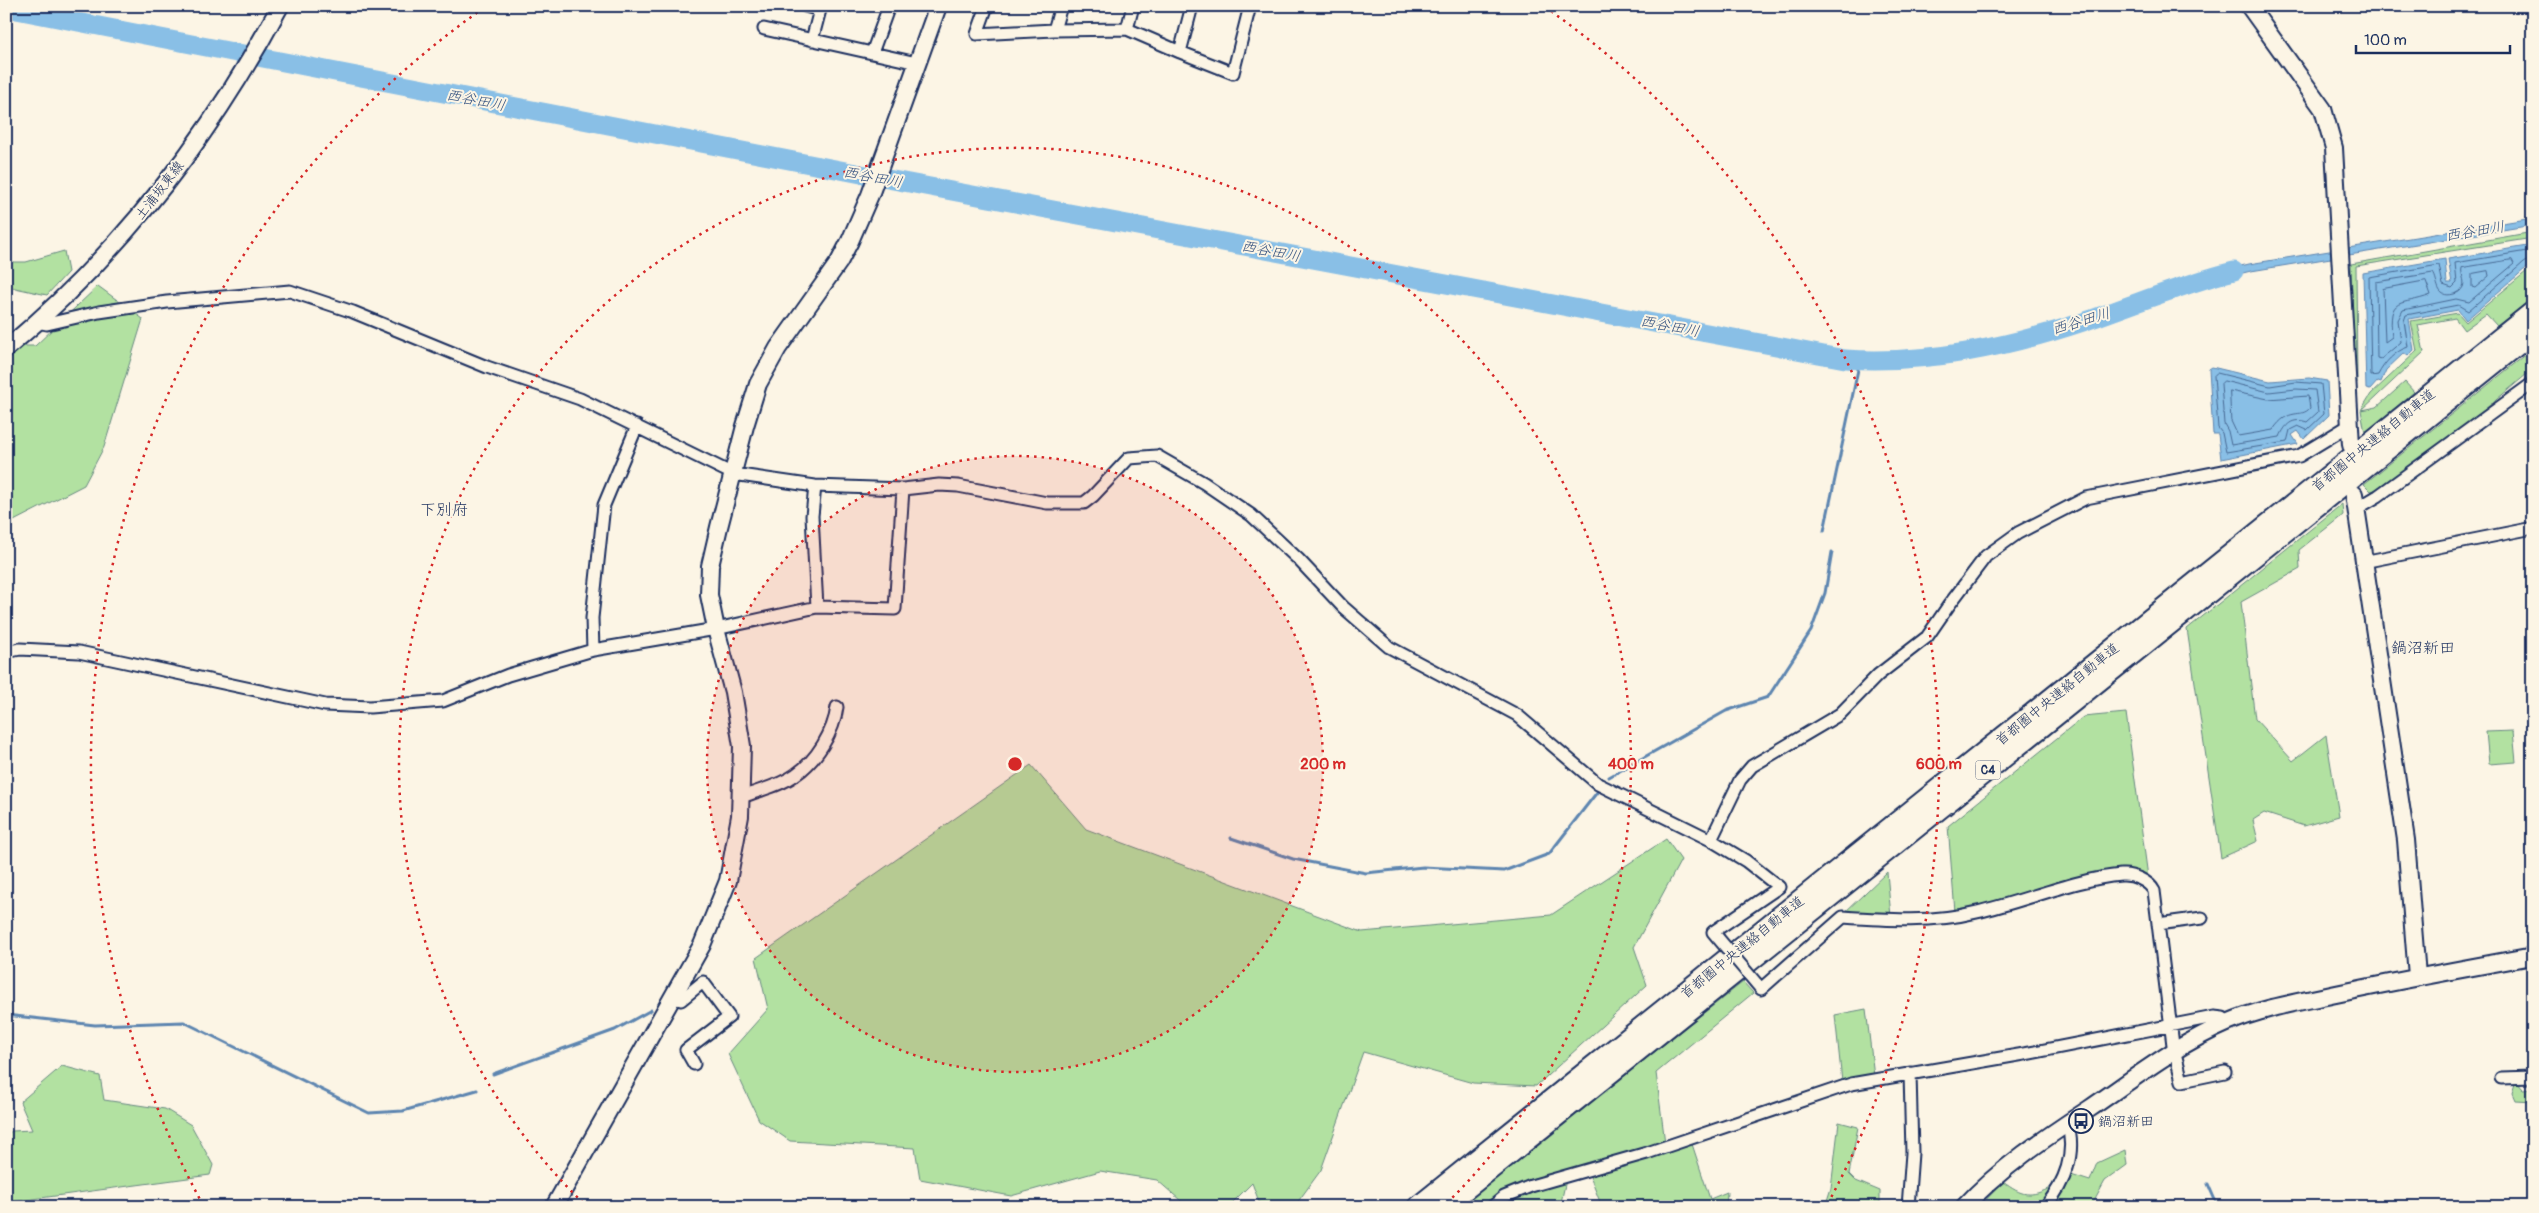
<svg xmlns="http://www.w3.org/2000/svg" width="2539" height="1213" font-family="Pangolin,'Klee One',sans-serif">
	<rect width="100%" height="100%" fill="#fcf5e5"/>
	<filter id="ink" filterUnits="userSpaceOnUse"><feTurbulence type="fractalNoise" baseFrequency=".02" numOctaves="2"/><feDisplacementMap in="SourceGraphic" scale="10" xChannelSelector="R" yChannelSelector="G"/><feConvolveMatrix kernelMatrix="1 2 1 2 8 2 1 2 1" color-interpolation-filters="sRGB"/></filter>
	<g filter="url(#ink)">
		<path fill="#b2e1a1" stroke="#668880" d="M2533,232V238L2356,266L2357,383L2355,381L2351,264Z
			M64,251L68,272L47,295L6,286V262H26Z
			M2533,266V298L2497,326L2486,314L2464,330L2455,318L2418,325L2424,352L2362,410L2377,407L2405,382L2414,392L2365,433L2361,410L2371,394L2417,351L2411,321L2458,313L2466,322Z
			M98,286L143,319L104,447L84,485L6,525V346H35Z
			M2533,349V369L2471,421L2380,489L2371,491L2364,484Z
			M2342,504L2343,515L2299,550L2300,569L2241,602L2255,719L2293,761L2326,735L2339,816L2304,826L2264,813L2253,820L2258,841L2221,858L2187,629Z
			M2126,713L2148,877L2123,870L1955,912L1948,826L2083,717Z
			M2513,731L2516,762L2489,764L2486,732Z
			M1031,765L1086,829L1362,932L1551,915L1666,839L1681,860L1634,947L1647,985L1536,1086L1473,1083L1363,1052L1321,1170L1294,1207H1261L1252,1183L1228,1207H1188L1157,1180L1100,1171L1011,1196L920,1179L915,1148L790,1141L759,1120L728,1054L768,1009L756,958Z
			M1887,872L1891,917L1843,914Z
			M1743,982L1753,993L1656,1073L1665,1143L1531,1179L1507,1191L1485,1207H1458Z
			M1866,1009L1874,1076L1842,1082L1835,1015Z
			M62,1066L100,1076L104,1100L165,1109L191,1125L213,1165L210,1175L11,1202L6,1187V1135L12,1131L32,1130L20,1102Z
			M2516,1081L2523,1089L2533,1088V1101L2515,1100L2512,1093Z
			M1839,1122L1858,1127L1849,1174L1856,1181L1880,1191V1204L1868,1207H1825L1831,1188Z
			M1692,1144L1710,1199L1727,1192L1726,1207H1602L1589,1174Z
			M2125,1150L2127,1165L2105,1181L2091,1207H2052L2059,1198L2071,1175L2090,1181L2097,1163Z
			M1566,1180L1560,1207H1512L1522,1192Z
			M2003,1182C2022,1196 2030,1198 2052,1187L2037,1207H2011L2007,1203L1995,1202L1990,1207H1979Z"/>
		<path fill="#89bfe6" stroke="#5d85b0" d="M2533,218V225L2251,271L2210,281L2208,274L2249,264Z
			M2533,245V262L2466,320L2458,310L2409,319L2414,350L2408,356L2404,353L2386,370L2381,382L2378,381L2370,390L2366,389L2363,273L2445,259L2447,283H2452L2448,259Z
			M2212,367L2270,381L2309,378L2327,381L2329,415L2304,439L2298,431L2292,435L2298,444L2221,459L2218,434H2213L2209,369Z"/>
		<g fill="none" stroke-linecap="round" stroke-linejoin="round">
			<path stroke="#476994" stroke-width="1" d="M2533,250L2455,263L2457,283L2452,288L2443,285L2439,265L2369,277L2371,376L2378,375C2384,363 2395,351 2408,347L2404,321L2406,315L2458,305L2468,311L2523,263L2533,257
				M2512,260L2514,264L2469,302L2456,299L2403,310L2398,320L2401,342L2381,359L2377,358L2376,282L2433,273C2439,281 2435,299 2454,294C2458,293 2461,291 2463,287C2466,280 2460,274 2462,268Z
				M2488,271L2489,276L2475,288L2472,287V274Z
				M2426,281L2431,295C2400,307 2388,294 2392,337L2385,342L2383,289Z
				M2217,373L2270,386L2296,382L2321,384L2324,414L2307,430L2298,426L2290,430L2287,442L2226,452L2222,433L2218,428L2214,376Z
				M2224,381L2269,392L2296,389L2315,390L2318,412L2307,422C2292,417 2285,425 2280,437L2231,445L2228,431L2224,424L2221,384Z
				M2230,391L2268,399L2308,396L2310,408C2301,419 2289,406 2273,430L2238,436L2231,421Z"/>
			<path stroke="#5d85b0" stroke-width="3" d="M1824,531L1860,360
				M1609,777L1726,711L1768,697L1811,631L1825,593L1832,552
				M1231,838L1293,859L1366,873L1423,867L1504,871L1549,854L1598,791
				M6,1015L95,1025L184,1022L369,1113L403,1111L477,1090
				M493,1074L615,1030L651,1010
				M2530,1113L2533,1120
				M2208,1184L2218,1207"/>
			<path stroke="#89bfe6" stroke-width="19" d="M6,8L861,174L1845,359C1927,364 2005,348 2083,322C2133,305 2182,284 2234,271"/>
			<defs>
				<path id="street" d="M805,6L820,10
					M987,6L977,34L1054,30
					M1061,6L1054,30L1127,29
					M1133,6L1127,29L1180,52
					M1192,6L1180,52L1233,73L1250,6
					M764,29L917,63
					M812,40L821,6
					M872,53L889,6
					M37,322L47,324L99,312L167,302L290,291L353,312L487,367L580,399L733,474L815,486L903,489L939,485L958,486L1047,503H1084L1093,496L1129,458L1157,456L1204,483L1251,515L1298,559L1343,607L1389,647L1517,715L1598,784L1711,840L1746,861L1779,887L1713,932L1718,938
					M815,486L812,516L817,607
					M2356,509L2378,496L2533,383
					M2363,562L2533,528
					M593,650L592,618L604,505L637,426
					M6,652L20,649L79,652L325,705L370,707L443,701L508,675L593,650L716,629L817,607L895,609L903,489
					M742,797C759,790 780,786 795,775C816,761 834,732 837,707
					M1711,840L1740,780L1752,766L1840,714L1878,675L1927,637L1949,605L1986,556L2018,533L2086,498L2299,456L2350,425
					M2158,924L2202,918
					M1756,983L1761,989L1843,917C1888,920 1933,923 1977,912C2023,902 2075,879 2121,875C2133,874 2149,881 2154,891L2173,1045L2182,1081L2225,1072
					M673,998L681,1000L703,982L729,1017L686,1050L694,1064
					M2501,1078L2533,1077
					M1492,1207L1504,1197L1531,1186L1647,1153L1851,1084L2030,1053L2214,1017L2223,1018L2227,1023
					M1908,1207L1912,1153L1910,1073
					M2045,1207C2065,1183 2077,1153 2067,1123"/>
				<path id="secondary" d="M2249,6L2323,109L2334,148L2351,445
					M6,349C119,254 211,136 280,6
					M2354,494L2406,840L2417,976
					M554,1207L702,945L728,881L740,816L742,746L733,692L716,629L709,595L710,566L719,527L745,426L758,384L778,348L839,262L850,241L870,195L938,6
					M1964,1207C2000,1168 2045,1138 2089,1109C2133,1079 2178,1044 2227,1023C2262,1008 2299,1002 2336,994C2401,980 2467,968 2533,956"/>
				<path id="highway" d="M1418,1207L2533,312
					M1443,1207L2533,332"/>
			</defs>
			<use href="#street" stroke="#1b2f5e" stroke-width="15"/>
			<use href="#secondary" stroke="#1b2f5e" stroke-width="20"/>
			<use href="#highway" stroke="#1b2f5e" stroke-width="24"/>
			<use href="#street" stroke="#fcf5e5" stroke-width="11"/>
			<use href="#secondary" stroke="#fcf5e5" stroke-width="16"/>
			<use href="#highway" stroke="#fcf5e5" stroke-width="20"/>
			<defs>
				<path id="street-bridge" d="M1718,938L1756,983"/>
			</defs>
			<use href="#street-bridge" stroke="#1b2f5e" stroke-width="15" stroke-linecap="butt"/>
			<use href="#street-bridge" stroke="#fcf5e5" stroke-width="11"/>
		</g>
	</g>
	<circle cx="1015" cy="764" r="308" fill="#d62828" fill-opacity=".12"/>
	<g fill="none" stroke="#d62828" stroke-width="2.5" stroke-dasharray="2.5 5">
		<circle cx="1015" cy="764" r="308"/>
		<path d="M583 1203A616 616 0 1 1 1447 1203"/>
		<path d="M203 1205A924 924 0 0 1 485 7M1545 7A924 924 0 0 1 1827 1205"/>
	</g>
	<defs>
		<symbol id="bus-ring" viewBox="-11 -11 22 22"><circle r="9.5" fill="#fcf5e5" stroke="#1b2f5e" stroke-width="1.5"/><path d="M-5-6H5V4H4V6H2V4H-2V6H-4V4H-5ZM-3.5-4V0h7V-4ZM-3.5 1.2v1.5H-2V1.2ZM2 1.2v1.5H3.5V1.2Z" fill="#1b2f5e"/></symbol>
	</defs>
	<g fill-rule="evenodd">
		<use href="#bus-ring" x="2067" y="1107" width="28" height="28"/>
	</g>
	<g text-anchor="middle" stroke-width="4" stroke-linejoin="round" paint-order="stroke">
		<rect fill="#fcf5e5" stroke="#5e6a86" stroke-width="1" x="1975.5" y="760.5" width="25" height="19" rx="4"/>
		<g font-size="12" font-weight="bold" fill="#1b2f5e">
			<text x="1988" y="774">C4</text>
		</g>
		<g font-size="14" fill="#1b2f5e" stroke="#fcf5e5">
			<text transform="translate(159 190) rotate(-52)" y="5">土浦坂東線</text>
			<text transform="translate(2373 440) rotate(-39)" y="5">首都圏中央連絡自動車道</text>
			<text transform="translate(2057 694) rotate(-39)" y="5">首都圏中央連絡自動車道</text>
			<text transform="translate(1742 947) rotate(-39)" y="5">首都圏中央連絡自動車道</text>
		</g>
		<g font-size="14" fill="#1b2f5e" stroke="#fcf5e5" text-anchor="start">
			<text x="2098" y="1126">鍋沼新田</text>
		</g>
		<g font-size="15" font-style="italic" fill="#365380" stroke="#fcf5e5">
			<text transform="translate(476 100) rotate(11)" y="5">西谷田川</text>
			<text transform="translate(873 177) rotate(11)" y="5">西谷田川</text>
			<text transform="translate(2475 231) rotate(-9)" y="5">西谷田川</text>
			<text transform="translate(1271 251) rotate(11)" y="5">西谷田川</text>
			<text transform="translate(2081 321) rotate(-17)" y="5">西谷田川</text>
			<text transform="translate(1670 326) rotate(11)" y="5">西谷田川</text>
		</g>
		<g font-size="16" fill="#1b2f5e" stroke="#fcf5e5">
			<text x="444" y="515">下別府</text>
			<text x="2423" y="653">鍋沼新田</text>
		</g>
	</g>
	<circle cx="1015" cy="764" r="8" fill="#d62828" stroke="#fcf5e5" stroke-width="2.5"/>
	<g font-size="15" text-anchor="middle" font-weight="bold" fill="#d62828" stroke="#fcf5e5" stroke-width="4" stroke-linejoin="round" paint-order="stroke">
		<text x="1323" y="769">200 m</text>
		<text x="1631" y="769">400 m</text>
		<text x="1939" y="769">600 m</text>
	</g>
	<rect width="2539" height="1213" fill="none" stroke="#fcf5e5" stroke-width="25"/>
	<rect x="12" y="12" width="2514" height="1188" fill="none" stroke="#1b2f5e" stroke-width="2" filter="url(#ink)"/>
	<path d="M2356 45v8h154v-8" fill="none" stroke="#1b2f5e" stroke-width="2.5"/>
	<text x="2364" y="45" font-size="15" fill="#1b2f5e" stroke="#fcf5e5" stroke-width="4" paint-order="stroke">100 m</text>
</svg>
